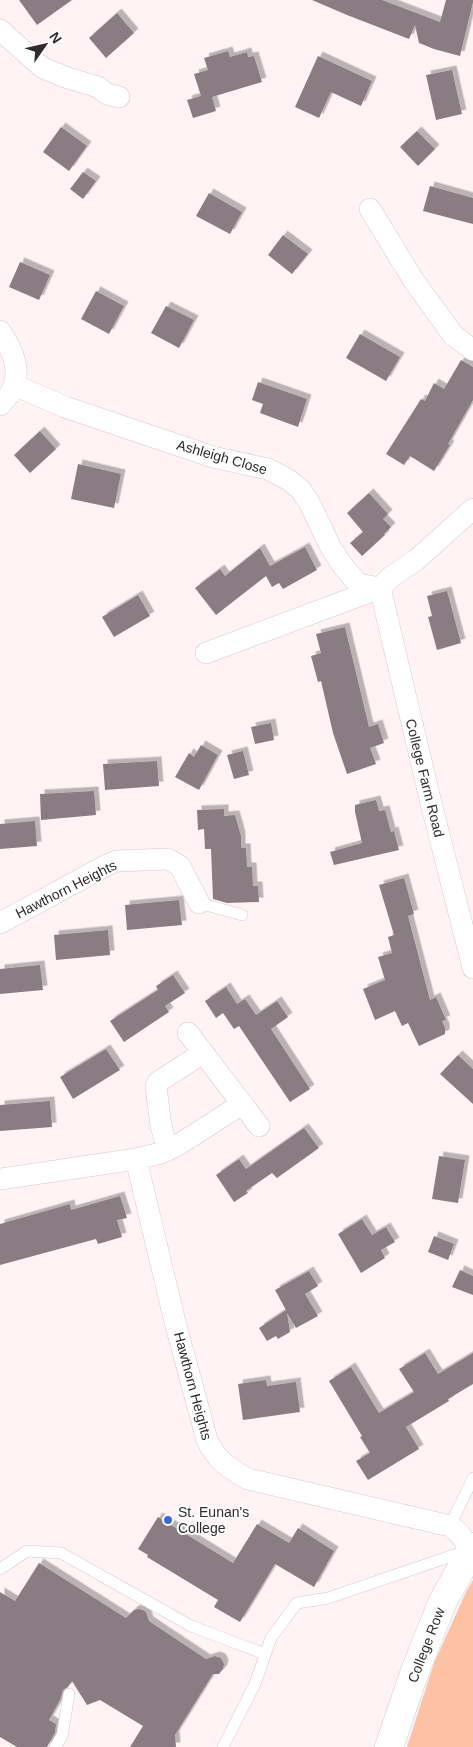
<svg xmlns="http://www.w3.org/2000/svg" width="473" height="1747" font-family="Helvetica,sans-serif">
	<defs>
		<filter id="shadow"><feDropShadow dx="4.5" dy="-4.5" stdDeviation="0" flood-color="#0004"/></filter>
	</defs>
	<rect width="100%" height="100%" fill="#fff3f5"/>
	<path fill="#fdc2a4" d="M473,1580V1747H407L434,1663L466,1592Z"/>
	<path fill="#897d83" filter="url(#shadow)" d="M19,0H72L37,25Z
		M312,0H382L440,22L446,0H473V2L460,56L434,49L419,43L415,25L409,39L347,15Z
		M117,13L134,33L106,58L89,38Z
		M228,51L230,57L247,52L248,57L254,56L262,82L212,97L216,111L193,118L187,100L201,96L194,74L208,70L204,58Z
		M318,56L372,81L361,106L331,92L319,118L295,107Z
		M452,70L462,114L436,120L426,75Z
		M61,127L87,146L69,171L43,152Z
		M417,131L435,149L418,166L400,147Z
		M83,172L96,181L83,199L70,189Z
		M430,186L473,198V224L423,211Z
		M209,193L242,212L230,234L196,216Z
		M283,235L308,254L292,274L268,255Z
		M20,262L50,275L39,300L9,287Z
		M96,291L124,306L109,334L81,319Z
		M166,306L194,320L179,348L151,333Z
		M360,334L400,357L386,381L346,358Z
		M461,360L473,367V400L448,444L450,445L434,471L410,456L404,465L386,454L421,399L425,401L434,383L444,389Z
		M258,382L307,399L298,427L260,413L263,404L252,400Z
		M40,431L56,449L30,473L14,455Z
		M78,464L121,474L114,508L71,499Z
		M369,493L388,514L383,519L391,527L384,534L385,535L362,556L350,543L363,532L347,513Z
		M305,547L317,570L283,589L279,583L272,587L266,576L216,615L195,588L220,569L225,576L260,548L270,566Z
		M447,591L461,643L437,650L428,617L432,616L427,596Z
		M138,595L150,616L114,637L102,617Z
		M345,627L369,727L378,724L384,743L370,748L376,764L347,774L333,733L321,681L318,682L311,656L321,653L316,634Z
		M271,723L274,740L255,744L251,727Z
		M201,745L218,755L199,790L175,777L189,753L194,757Z
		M243,751L249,775L234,779L227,755Z
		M157,761L159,786L105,790L103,764Z
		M94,791L96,815L41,820L40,794Z
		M376,800L379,811L385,810L391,832L394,831L399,850L334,865L330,852L362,843L355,812V805Z
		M224,809V816L235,815L241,836V848H246L247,867H252L253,886H258L259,902L227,903L213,899L211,849H205L204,829L198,830L197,810Z
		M35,821L37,846L0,849V824Z
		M404,878L414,914L408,916L430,1000L436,997L446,1020L442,1021L445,1028V1034L419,1046L408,1023L402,1026L395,1011L375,1020L363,989L385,980L378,957L392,953L388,937L394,935L379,885Z
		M179,900L182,925L127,930L125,905Z
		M108,930L110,955L56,960L54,935Z
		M40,965L43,990L0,994V969Z
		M173,975L185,993L165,1006L169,1012L124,1042L110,1021L158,990L156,986Z
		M226,987L237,1004L245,999L256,1015L277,1001L288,1017L271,1029L310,1089L290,1102L239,1026L234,1029L223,1013L216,1018L205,1001Z
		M106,1049L120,1070L73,1099L60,1077Z
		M458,1055L473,1069V1104L440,1074Z
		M50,1101L52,1127L0,1131V1105Z
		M304,1128L319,1148L277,1178L272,1173L246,1191L248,1193L234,1202L216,1175L239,1159L246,1169Z
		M439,1156L465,1160L458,1203L432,1199Z
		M120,1196L127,1218L117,1220L122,1237L98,1244L96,1239L0,1265V1224L70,1204L71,1210Z
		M362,1219L372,1235L386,1227L395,1242L381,1250L385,1258L361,1273L338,1234Z
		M434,1236L454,1244L448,1260L428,1252Z
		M460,1270L473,1276V1295L452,1287Z
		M309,1271L318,1286L305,1294L318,1316L296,1328L287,1313L290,1332L278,1339L276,1336L267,1341L259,1328L286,1310L275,1290Z
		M425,1353L438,1374L473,1353V1384L448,1399L449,1401L406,1427L419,1449L368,1480L356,1461L370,1453L360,1437L362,1436L329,1381L351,1367L379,1413L414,1392L399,1369Z
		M266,1380L267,1386L296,1382L300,1412L243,1420L238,1384Z
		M158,1517L233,1563L257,1524L289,1543L298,1528L334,1551L314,1587L275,1564L240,1622L214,1607L218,1600L147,1557L148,1555L138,1549Z
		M39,1563L126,1618L134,1610L139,1609L143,1610L146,1612L149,1621L206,1659L215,1656L221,1658L224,1664L223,1669L219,1674H213L175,1735L176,1747H130L143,1726L100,1700L87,1705L72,1681L68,1687L63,1690L60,1700L49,1720L56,1724L55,1733L47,1747H17L0,1737V1592L15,1601Z"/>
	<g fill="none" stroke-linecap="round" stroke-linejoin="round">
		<defs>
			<path id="service" d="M199,903L242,915
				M450,1526L473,1478
				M0,1569L27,1551L61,1553L191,1626L265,1654
				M55,1747L62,1736L69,1694
				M223,1747L255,1684L271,1638L297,1603L328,1598L466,1551"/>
			<path id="minor" d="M0,30L43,68L68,78L98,87L107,94L119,97
				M370,209L414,281L453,335L473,350
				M0,331C10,346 21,366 14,385C12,392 5,400 0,405
				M14,385L65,407L213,457L268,469L287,479L300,489L309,502L331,548L343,566L358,584L380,588
				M380,588L431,803L473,968
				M206,653L380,588L391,577L416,560L473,509
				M0,923L107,865L117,861L168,859L180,866L199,903
				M188,1033L259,1126
				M168,1150L161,1126L156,1087L158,1082L203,1053
				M136,1159L175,1322L207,1440C216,1460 230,1469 248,1479L450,1526L458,1532L471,1550
				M0,1179L136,1159L161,1153L178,1145L242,1104"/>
			<path id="tertiary" d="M389,1747L415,1671L442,1603L473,1547"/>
		</defs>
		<use href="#service" stroke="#d5c7c9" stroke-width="12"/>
		<use href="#minor" stroke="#d5c7c9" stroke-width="22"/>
		<use href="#tertiary" stroke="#d5c7c9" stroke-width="29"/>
		<use href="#service" stroke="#fff" stroke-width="11"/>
		<use href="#minor" stroke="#fff" stroke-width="21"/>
		<use href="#tertiary" stroke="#fff" stroke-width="28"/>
	</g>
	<circle fill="#3e69da" stroke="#fff" stroke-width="2" cx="168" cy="1520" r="5"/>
	<g text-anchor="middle" stroke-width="4" stroke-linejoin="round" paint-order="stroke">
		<g font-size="14" fill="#302b2c" stroke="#fff">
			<text transform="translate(222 457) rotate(16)" y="5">Ashleigh Close</text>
			<text transform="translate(425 778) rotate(76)" y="5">College Farm Road</text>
			<text transform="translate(66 889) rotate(-27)" y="5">Hawthorn Heights</text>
			<text transform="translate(193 1386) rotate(75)" y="5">Hawthorn Heights</text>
			<text transform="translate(426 1645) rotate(-69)" y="5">College Row</text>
		</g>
		<g font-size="14" fill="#302b2c" stroke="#fff" text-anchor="start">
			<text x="178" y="1517">St. Eunan's<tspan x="178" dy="16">College</tspan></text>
		</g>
	</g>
	<g transform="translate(45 45) rotate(56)" stroke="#ffffff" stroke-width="4" paint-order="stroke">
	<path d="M0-4L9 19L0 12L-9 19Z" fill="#302b2c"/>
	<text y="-8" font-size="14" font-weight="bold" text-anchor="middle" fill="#302b2c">N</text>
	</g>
</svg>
